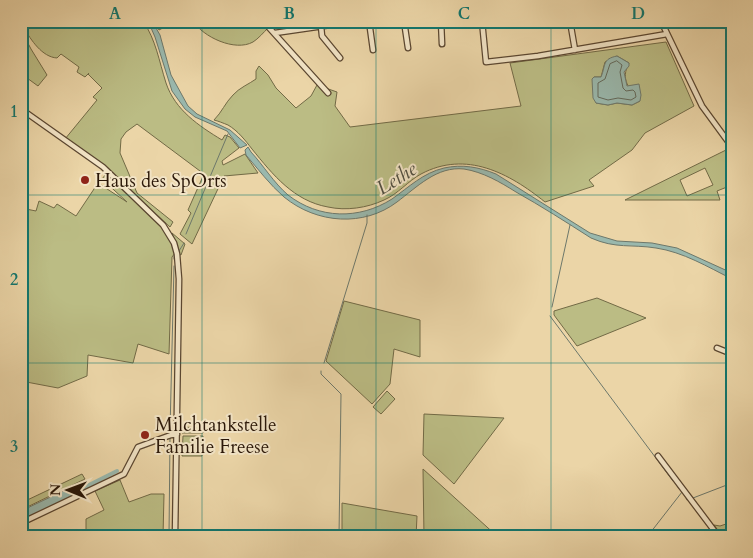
<svg xmlns="http://www.w3.org/2000/svg" width="753" height="558" font-family="Cardo,serif">
	<rect width="100%" height="100%" fill="#ebd5a7"/>
	<filter id="stains"><feTurbulence type="fractalNoise" baseFrequency=".004" numOctaves="4"/><feColorMatrix values="0 0 0 0 .2 0 0 0 0 .09 0 0 0 0 .02 0 0 0 .5 -.17"/></filter>
	<radialGradient id="worn" r=".72"><stop offset=".6" stop-color="#630" stop-opacity="0"/><stop offset="1" stop-color="#630" stop-opacity=".3"/></radialGradient>
	<path fill="#bbbc84" stroke="#726a46" fill-rule="evenodd" d="M26,21H143C156,40 159,61 166,83C175,110 199,126 222,140L225,135L230,137L239,148L222,161L223,165L245,154L258,173L224,176L192,244L180,234L191,213L188,210L204,174L137,124L126,132L121,139L120,153L137,193L173,222L170,227L104,166L65,139L97,100L93,97L102,88L88,74L89,73L85,77L77,72L79,67L61,54L57,58C42,57 31,40 24,28L26,24Z
		M154,21H176L159,30Z
		M193,21H262L268,28C264,32 258,39 253,42C235,52 203,37 193,21Z
		M21,30L31,49L47,75L38,86L27,78L21,86V45L23,43Z
		M666,42L694,106L645,133L632,150L589,180L594,186L545,202C509,173 466,150 421,174C408,181 398,194 384,200C367,208 346,211 328,207C294,201 273,175 252,149C245,140 238,131 228,125C223,123 218,121 214,120C222,112 225,103 233,95C239,88 249,84 256,79V71L259,66L268,75L276,88L296,108L311,96L317,85L337,92L335,106L350,127L521,106L510,63ZM617,56L629,63C620,80 629,88 640,101L632,105L617,103L608,105L596,103L594,77H601L605,62Z
		M726,150L732,157V185L717,191L720,200H625ZM705,168L713,185L687,196L680,180Z
		M106,174C131,197 165,219 175,253L172,257L169,354L138,344L133,363L88,355L87,376L58,388L21,381V208L36,211L39,201L54,208L57,204L76,216L98,183L127,202L102,179Z
		M172,233L185,244L181,255L179,254Z
		M597,298L646,318L577,346L554,315V311Z
		M344,301L420,320V357L394,349L390,384L372,404L326,361Z
		M387,391L395,399L381,414L373,407Z
		M424,414L504,418L454,484L423,455Z
		M182,427L203,428V433H182Z
		M183,436H203L202,456H182Z
		M423,469L498,537H424Z
		M82,474L85,479L21,510V503Z
		M120,480L129,502L151,494H164L163,537H86V519L104,510L95,491Z
		M342,503L417,516L416,537H342Z
		M732,522V537H723L714,525L720,526Z"/>
	<path fill="#99b8ad" stroke="#6d786b" d="M148,21H152L160,35L171,75L188,106L197,114L230,130L247,145L240,148L227,131L195,117L185,109L172,91L155,37Z
		M617,56L629,63V66L624,72L627,86L639,84L641,95L640,101L632,105L617,103L608,105L596,103L593,98L592,79L594,77H601C606,65 602,59 617,56Z
		M248,147L251,152C263,165 274,183 288,195C319,219 359,220 392,199C409,187 423,173 444,168C462,164 479,167 496,174L590,233L617,241L652,243L677,248L732,273V279C708,267 683,252 656,248C631,244 616,249 591,238C566,222 541,206 516,192C500,182 483,172 464,169C437,166 417,187 397,202C364,227 317,224 284,197C270,185 258,169 246,155L245,150Z
		M84,481L88,489L21,520V511Z"/>
	<g fill="none" stroke-linecap="round" stroke-linejoin="round">
		<path stroke="#62685a" stroke-width="1" d="M617,61L622,65L620,72L623,88L626,91L633,90L635,92L636,97L631,100L618,98L608,100L598,97V83L605,79L610,64Z"/>
		<path stroke="#6d786b" stroke-width="1" d="M186,234L228,134
			M179,251L184,243
			M174,259V256
			M552,307L570,225
			M550,316L673,481
			M324,363L367,223V215
			M321,371V374L341,394L339,537
			M170,431L174,266
			M686,498L687,500
			M693,498L732,483
			M169,537L170,438
			M647,537L682,492L677,486"/>
		<path stroke="#99b8ad" stroke-width="4" d="M83,488L117,471"/>
		<defs>
			<path id="minor" d="M263,21L328,93
				M369,21L373,50
				M404,21L408,48
				M441,21L442,44
				M482,21L486,62L538,56L667,34
				M570,21L575,50
				M661,21L702,106L732,147
				M321,26L322,36L340,58
				M275,33L358,21
				M21,109L103,167L163,225L174,243L177,254L179,279L175,537
				M717,348L732,354
				M658,456L719,537
				M21,523L124,474L138,447L171,435L177,434"/>
		</defs>
		<use href="#minor" stroke="#5a4630" stroke-width="7"/>
		<use href="#minor" stroke="#f2e4c6" stroke-width="4.5"/>
	</g>
	<path fill="none" stroke="#0f766e" stroke-width="1" stroke-opacity="0.55" d="M202,21V537M376,21V537M551,21V537M21,195H732M21,363H732"/>
	<g fill="#8f2418" stroke="#f2e4c6" stroke-width="2">
		<circle cx="85" cy="180" r="5"/>
		<circle cx="145" cy="435" r="5"/>
	</g>
	<g text-anchor="middle" stroke-width="4" stroke-linejoin="round" paint-order="stroke">
		<g font-size="19" fill="#2a1708" stroke="#f2e4c6" text-anchor="start">
			<text x="95" y="187">Haus des SpOrts</text>
			<text x="155" y="431">Milchtankstelle<tspan x="155" dy="22">Familie Freese</tspan></text>
		</g>
		<g font-size="20" font-style="italic" fill="#514f42" stroke="#f2e4c6">
			<text transform="translate(396 178) rotate(-32)" y="7">Lethe</text>
		</g>
	</g>
	<rect width="753" height="558" fill="none" stroke="#ebd5a7" stroke-width="55"/>
	<g transform="translate(68 490) rotate(271)" stroke="#f2e4c6" stroke-width="4" paint-order="stroke">
	<path d="M0-4L9 19L0 12L-9 19Z" fill="#2a1708"/>
	<text y="-8" font-size="14" font-weight="bold" text-anchor="middle" fill="#2a1708">N</text>
	</g>
	<rect x="28" y="28" width="698" height="502" fill="none" stroke="#0f766e" stroke-width="2"/>
	<g font-size="16" text-anchor="middle" font-weight="bold" fill="#0f766e">
		<text x="115" y="19">A</text>
		<text x="289" y="19">B</text>
		<text x="464" y="19">C</text>
		<text x="638" y="19">D</text>
		<text x="14" y="117">1</text>
		<text x="14" y="285">2</text>
		<text x="14" y="452">3</text>
	</g>
	<rect width="100%" height="100%" filter="url(#stains)"/>
	<rect width="100%" height="100%" fill="url(#worn)"/>
</svg>
